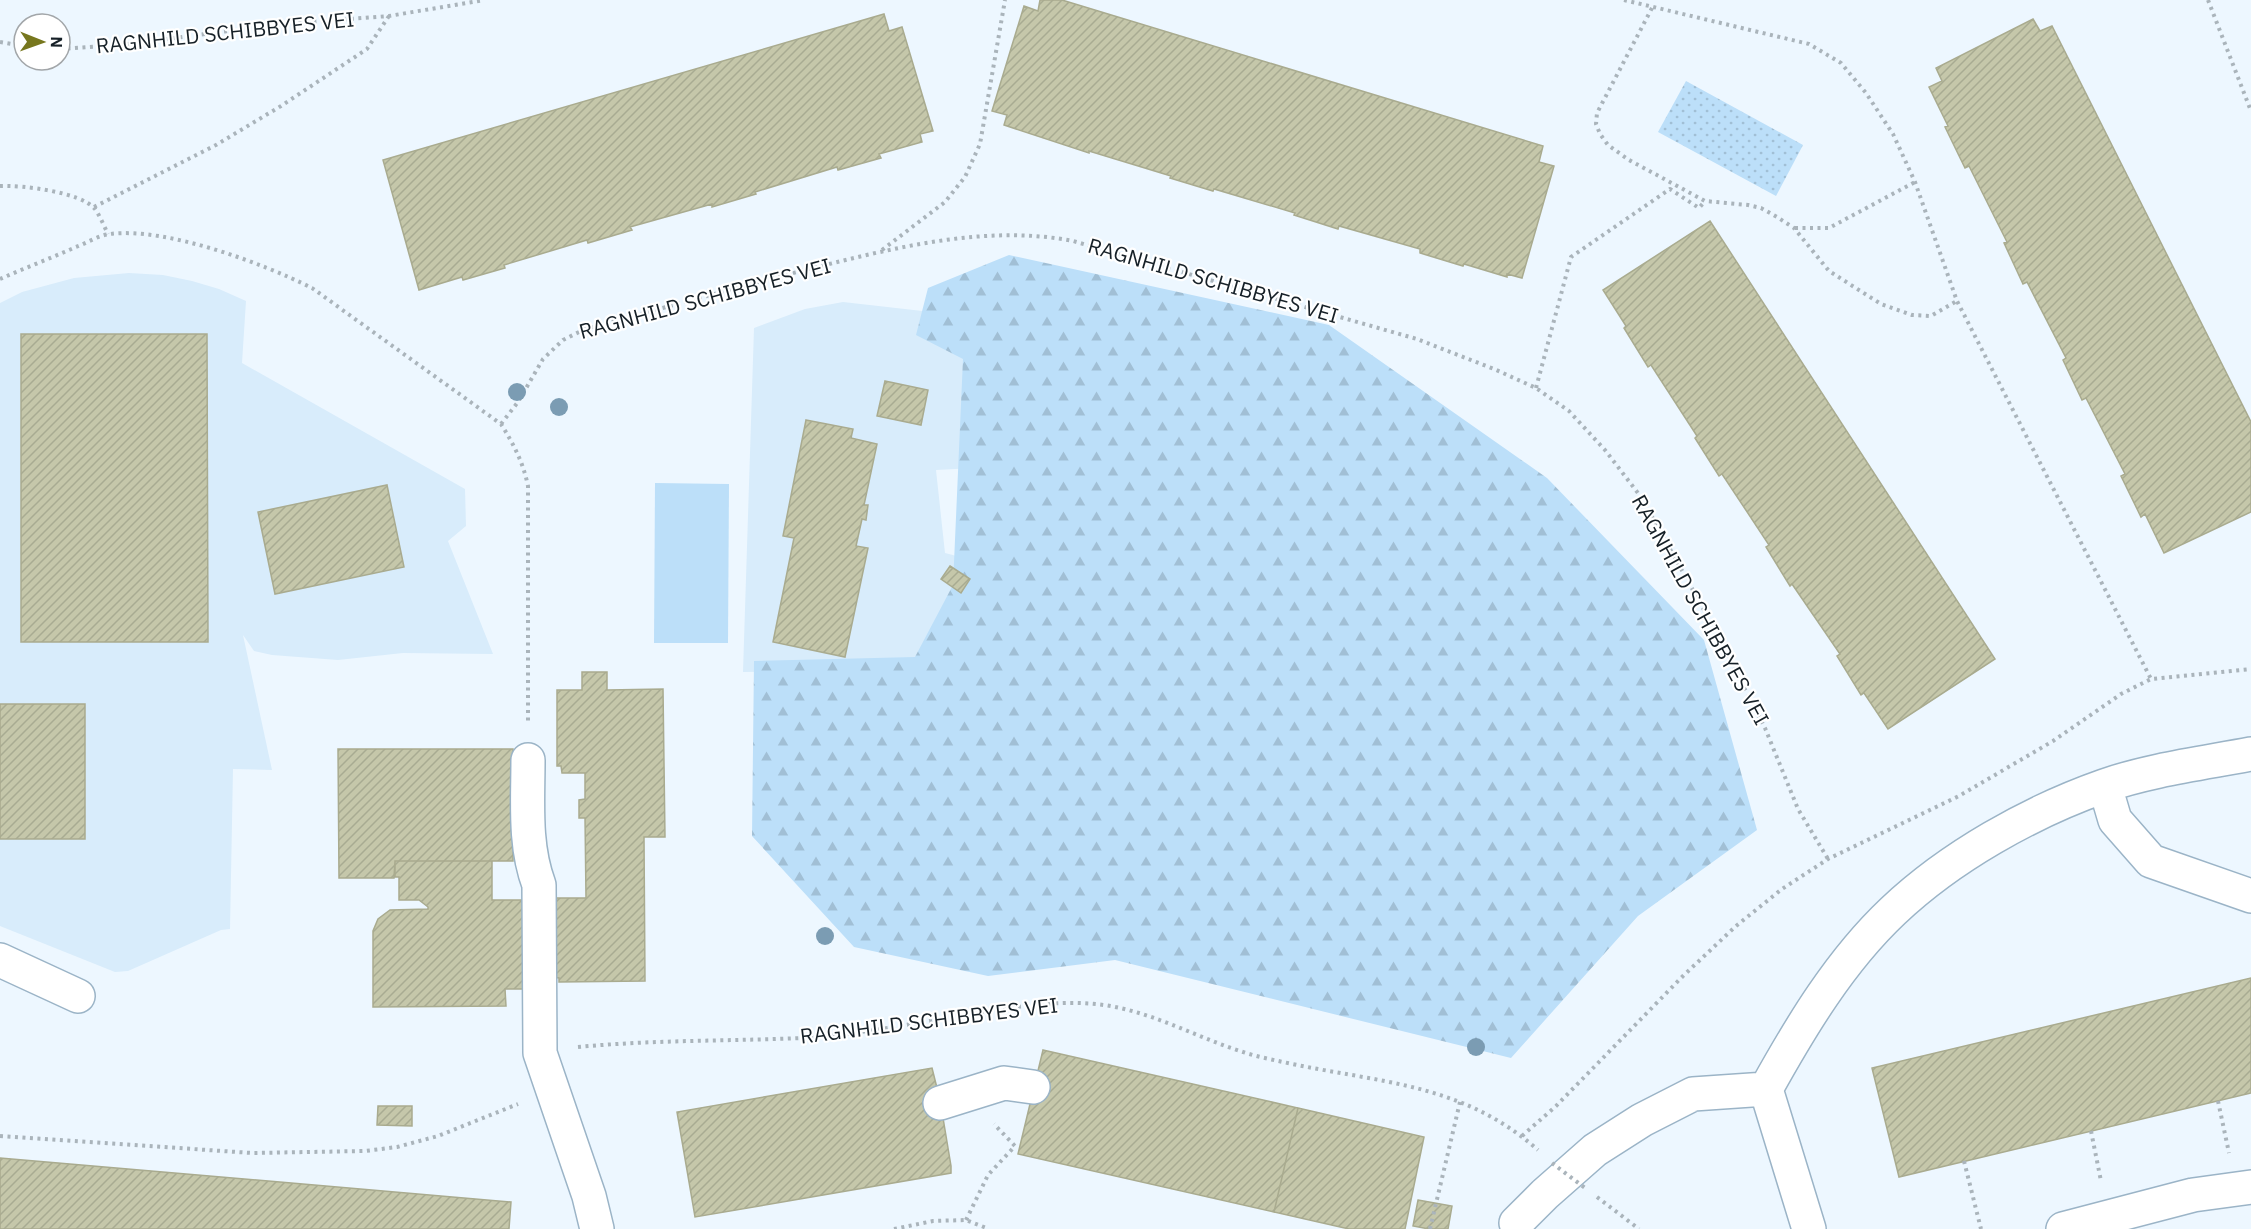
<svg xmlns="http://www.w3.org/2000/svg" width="2251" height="1229" font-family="'IBM Plex Sans',sans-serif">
	<defs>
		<pattern id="forest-firs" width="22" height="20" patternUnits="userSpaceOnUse" patternTransform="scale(1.5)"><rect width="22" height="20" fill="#bcdff9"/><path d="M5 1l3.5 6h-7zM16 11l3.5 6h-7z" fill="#a1bfd5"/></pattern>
		<pattern id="park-dots" width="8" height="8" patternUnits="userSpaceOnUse" patternTransform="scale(1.5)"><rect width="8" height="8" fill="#bcdff9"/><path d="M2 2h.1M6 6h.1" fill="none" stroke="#a1bfd5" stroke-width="1.8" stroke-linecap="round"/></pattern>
		<pattern id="building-hatch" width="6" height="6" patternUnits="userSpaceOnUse" patternTransform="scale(1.5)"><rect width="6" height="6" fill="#c5c7aa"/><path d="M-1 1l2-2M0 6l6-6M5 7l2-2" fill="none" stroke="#a8ab92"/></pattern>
	</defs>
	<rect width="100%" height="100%" fill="#edf7ff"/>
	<path fill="#d8ecfb" d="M129,273L163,275L192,281L219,289L246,301L242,363L465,489L466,526L448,541L493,654L403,653L338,660L272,655L254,651L243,635L272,770L233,769L230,929L221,930L128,971L115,972L0,926V303L22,292L74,278Z
		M843,302L1002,320L1013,466L936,470L945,553L1026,574L1036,669L743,672L754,328L805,309Z"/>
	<path fill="url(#forest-firs)" d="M1009,255L1329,325L1547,478L1704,640L1757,830L1638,916L1511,1058L1115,960L988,976L854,947L752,836L754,661L915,657L953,585L963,359L916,335L928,288Z"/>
	<path fill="url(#park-dots)" d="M1686,81L1803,145L1776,196L1658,132Z"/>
	<path fill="#bcdff9" d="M655,483L729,484L728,643H654Z"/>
	<path fill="url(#building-hatch)" stroke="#a9ab8f" stroke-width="1.5" d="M1040,0H1062L1543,146L1539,162L1554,166L1522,278L1507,274V277L1464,264L1463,266L1420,253V249L1339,226L1338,229L1294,215L1295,213L1214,189L1213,191L1170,178L1171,176L1089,151V153L1004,125L1007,115L992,111L1024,6L1038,11Z
		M884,14L889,31L902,27L933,131L920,134L922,142L879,154L881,158L838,170L837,167L755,192L756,194L712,207V204L630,227L632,230L588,243L587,240L504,265L505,268L463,280L462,277L419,290L383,160Z
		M2033,19L2040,31L2052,26L2251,422V512L2164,553L2145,514L2141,517L2121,476L2125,474L2086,398L2082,400L2063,360L2066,358L2027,282L2023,284L2004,243L2007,242L1969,166L1965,168L1945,127L1948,126L1929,87L1942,81L1936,68Z
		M1710,221L1995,659L1888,729L1864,693L1861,695L1837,656L1840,654L1792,584L1790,586L1766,547L1769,545L1722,474L1719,476L1695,438L1697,436L1651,365L1648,367L1624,328L1626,326L1603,290Z
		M21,334H207L208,642H21Z
		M885,381L928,390L921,425L877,416Z
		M806,420L853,429L851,438L877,444L864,505H868L866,520L862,519L856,546L868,548L845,657L773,642L794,538L783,536Z
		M387,485L404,567L275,594L258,512Z
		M950,566L970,579L961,593L941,579Z
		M582,672H607V690L663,689L665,837H644L645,981L559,982V978L552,977L550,898H586L585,818H579V800L585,799V773H562L561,766H557V690H582Z
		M0,704H85V839H0Z
		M338,749H513V861H395L394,878H339Z
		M395,861H492V900H526L527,989H505L506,1006L373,1007V931L378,919L390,910L428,909V907L419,900H399V877H395Z
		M2251,978V1093L1899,1177L1872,1068Z
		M1043,1050L1298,1108L1274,1212L1018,1154Z
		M932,1068L940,1100L951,1166V1173L695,1217L677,1112Z
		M378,1106H412V1126L377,1125Z
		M1298,1108L1424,1137L1405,1229H1349L1274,1212Z
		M0,1158L511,1202L509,1229H0Z
		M1418,1200L1452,1206L1448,1229H1429L1413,1226Z"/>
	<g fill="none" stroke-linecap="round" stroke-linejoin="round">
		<defs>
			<path id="minor" d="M528,760C528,802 524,845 539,885L540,1053L589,1196L597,1229
				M2105,786L2115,820L2151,861L2251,896
				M0,960L78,996
				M1766,1089C1801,1026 1840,961 1893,911C1950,857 2030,812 2104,786C2149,770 2204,763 2251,754
				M940,1103L1004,1083L1033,1087
				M1516,1223L1545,1194L1595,1150L1642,1120L1693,1094L1766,1089L1809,1229
				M2063,1229L2193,1195L2251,1187"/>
		</defs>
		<use href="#minor" stroke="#9bb4c7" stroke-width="36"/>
		<path stroke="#aab4bb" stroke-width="4" stroke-dasharray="3 4.5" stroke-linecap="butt" d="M1624,0L1809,44L1841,63L1866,93L1893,134L1915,182L1957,301L2151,679
			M2208,0L2251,111
			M1652,8L1597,113L1596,124L1600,134L1608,145L1629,160L1705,201L1748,205L1761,208L1777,217L1794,228L1829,271L1881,304L1912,315L1931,316L1957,301
			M0,42L24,46
			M60,49L120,45L283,24L389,16L484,0
			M0,186C22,185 81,192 95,209C100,216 104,226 108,234
			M94,207L216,145L281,106L367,49L389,16
			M1795,228H1829L1915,182
			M882,250L945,202L965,177L980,144L1005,0
			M0,279C25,268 51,258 76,247C87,243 99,235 110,234C166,227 262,263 312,288L501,424C514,445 523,462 528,486V723
			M1536,388L1571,257L1670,189L1699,208L1705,201
			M501,424L518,402L543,359L563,340L585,329C660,309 734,288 809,269C894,248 986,224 1073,241L1417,339L1494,369L1536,388L1569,411L1605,450L1641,497L1704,610L1765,728L1798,809L1828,859
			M578,1047C631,1042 684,1041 737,1040C770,1039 804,1039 837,1035C890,1029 942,1018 994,1010C1030,1005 1067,1000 1104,1005C1152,1012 1194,1036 1240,1051C1254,1056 1269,1059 1283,1062C1378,1083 1461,1082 1538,1150
			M2218,1101L2229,1153
			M2091,1131L2101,1181
			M0,1136L252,1153L365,1151L397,1147L438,1136L518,1104
			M1522,1136L1556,1106L1683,976L1736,926L1782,889L1828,859L1959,796L2053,741L2121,694L2151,679L2251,669
			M1964,1161L1981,1229
			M1597,1197L1639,1229
			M966,1220L988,1175L1015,1146L994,1124
			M894,1229L933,1221L966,1220L989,1229
			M1430,1229L1460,1102"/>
		<use href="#minor" stroke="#fff" stroke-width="33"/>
		<path stroke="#aab4bb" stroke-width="4" stroke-dasharray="3 4.5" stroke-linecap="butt" d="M1552,1163L1585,1188"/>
	</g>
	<g fill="#7b9cb3">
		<circle cx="517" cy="392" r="9"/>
		<circle cx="559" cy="407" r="9"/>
		<circle cx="825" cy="936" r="9"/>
		<circle cx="1476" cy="1047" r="9"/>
	</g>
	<g text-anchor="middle" stroke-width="4.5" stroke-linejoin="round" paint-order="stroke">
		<g font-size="21" fill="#162027" stroke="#fff">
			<text transform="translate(225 33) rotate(-6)" y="7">RAGNHILD SCHIBBYES VEI</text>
			<text transform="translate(1213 281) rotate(16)" y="7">RAGNHILD SCHIBBYES VEI</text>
			<text transform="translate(705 299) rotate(-15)" y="7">RAGNHILD SCHIBBYES VEI</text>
			<text transform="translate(1700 610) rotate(61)" y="7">RAGNHILD SCHIBBYES VEI</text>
			<text transform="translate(929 1021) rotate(-7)" y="7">RAGNHILD SCHIBBYES VEI</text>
		</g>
	</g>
	<g transform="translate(42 42) rotate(91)"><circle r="28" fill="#ffffff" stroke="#a2a6a9" stroke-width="1.5"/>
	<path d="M0-4.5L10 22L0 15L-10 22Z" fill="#77771e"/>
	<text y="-9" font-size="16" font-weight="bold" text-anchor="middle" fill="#162027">N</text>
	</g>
</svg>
